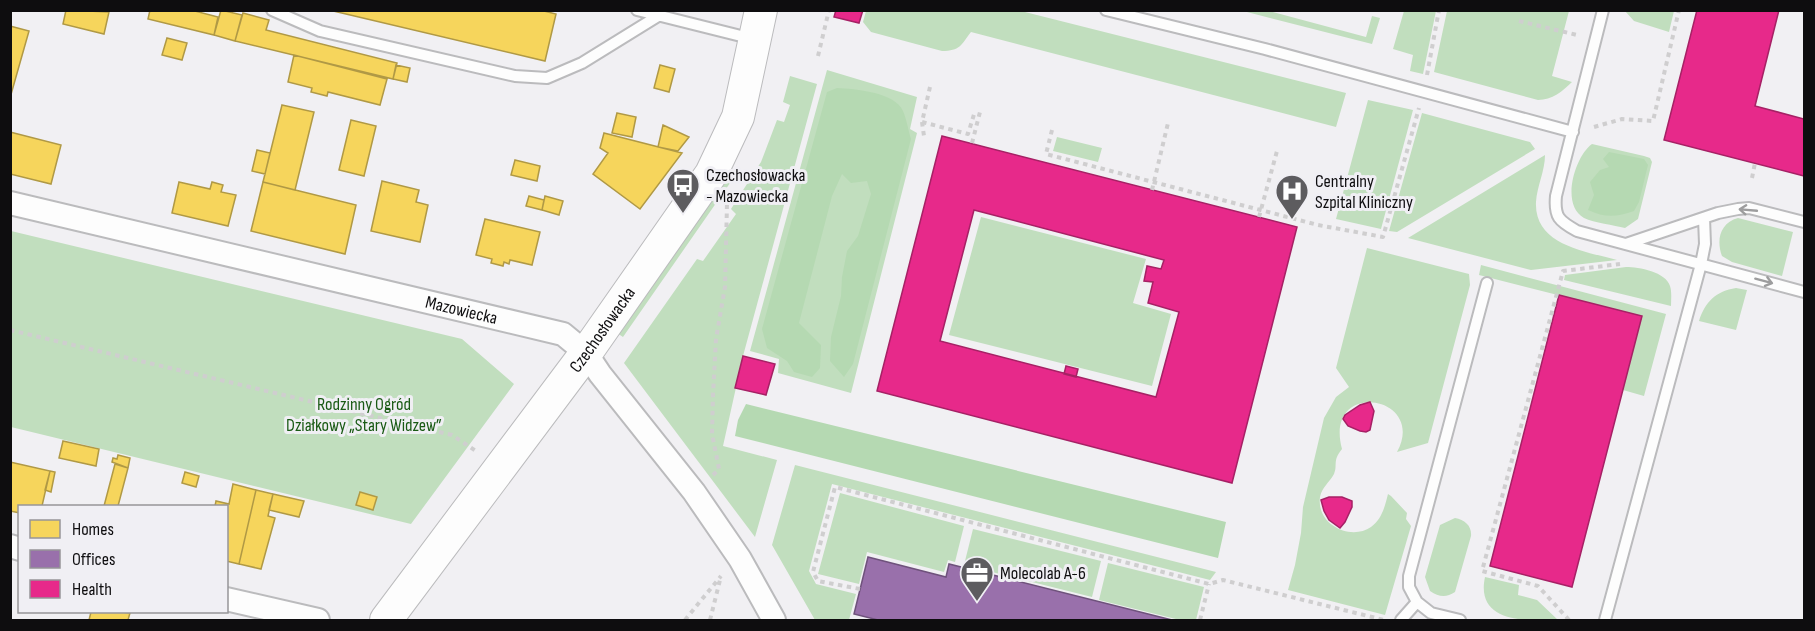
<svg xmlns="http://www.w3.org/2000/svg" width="1815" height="631" font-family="'Sofia Sans Condensed',sans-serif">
	<rect width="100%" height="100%" fill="#f1f0f3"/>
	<path fill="#c1debe" d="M866,11H1021L1346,93L1336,127L971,32C961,45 960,51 942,51L871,32L863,22Z
		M1243,11H1269L1366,37L1372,16L1380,18L1372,44Z
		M1404,11H1436L1423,74L1410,71L1413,55L1393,49Z
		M1447,11H1569L1552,76L1572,82C1563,91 1552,100 1538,100L1434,72Z
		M1625,11H1674L1669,32L1634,21Z
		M827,70L917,97L910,129L917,133L851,393L778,373L779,359L750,351Z
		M790,76L817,84L743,356L723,446L777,460L755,537L624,363L697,259L703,261L736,214L731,209L761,162L777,120L784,122L790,105L783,102Z
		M1368,100L1413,110L1381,229L1336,219Z
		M1422,113L1530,142L1535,149L1397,232L1389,231Z
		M1057,137L1102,148L1098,162L1053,151Z
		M1592,144L1644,156L1650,158L1652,162L1638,219L1625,228C1614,225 1594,223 1584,218C1560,205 1575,156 1592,144Z
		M1545,155C1545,171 1537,186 1536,202C1534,245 1585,251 1617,260L1531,270L1408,238Z
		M730,169L737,173L623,337L614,331Z
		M981,217L1146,259L1133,303L1171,314L1152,386L949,335Z
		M1738,218L1793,232L1782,276L1732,262L1722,256C1716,240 1720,223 1738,218Z
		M11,231L462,339L514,384L411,524L11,427Z
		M1367,248L1469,274L1470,285L1428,443L1397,452C1428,395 1323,378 1342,449C1332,461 1338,465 1334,474C1329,483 1322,487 1320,497C1316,525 1351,541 1371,527C1382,519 1385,506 1388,494L1391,496L1407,513L1406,519L1411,526L1385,615L1288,590L1295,565L1301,533L1303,507L1324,418L1336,397L1349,387L1336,368Z
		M1481,265L1666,314L1644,396L1623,390L1641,316L1479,275Z
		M1626,267C1639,267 1666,272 1670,286C1672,292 1671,300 1671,306L1564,280L1565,275Z
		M1736,288L1747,290L1736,330L1699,321C1705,302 1716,291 1736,288Z
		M795,465L1216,572L1210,580L832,484L809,571L816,584L856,594L849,620H815L772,545Z
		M840,493L964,526L955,562L948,560L944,572L867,552L859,584L818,574Z
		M1455,518C1465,520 1472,526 1471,536L1455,592C1446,598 1439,597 1430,591L1425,577L1440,525Z
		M973,529L1101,561L1092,597L964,565Z
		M1108,563L1204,587L1196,620H1180L1099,600Z
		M1485,577L1519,585L1518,595L1537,600L1558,620C1528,621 1475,624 1485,577Z"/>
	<path fill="#b5d9b2" d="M837,88C855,89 895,92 903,111C907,120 908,130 911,139L853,364L844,377L830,361L831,337L841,296L842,277L847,251L858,236L871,194L867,181L851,183L842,174L832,196L799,323L821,345L820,368L812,377L794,372L787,361L767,348L762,329L827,92Z
		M1609,152L1644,159L1648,165L1639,202L1634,211C1617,217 1605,218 1588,210L1594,195L1590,182L1600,170L1609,167L1603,159Z
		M746,404L1226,522L1218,558L735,436L738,420Z"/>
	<path fill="#f6d55c" stroke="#b09945" stroke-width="1.5" d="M66,10L109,12L104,34L63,24Z
		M150,10H191L218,17L214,35L148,19Z
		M221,10L242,15L235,41L214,35Z
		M329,10H540L556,14L545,61Z
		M243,13L269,20L266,30L397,63L393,79L235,41Z
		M10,26L29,31L10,98Z
		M167,38L187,43L182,60L162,55Z
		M294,55L387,79L380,105L328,92L327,96L311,92L312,88L288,82Z
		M396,65L410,68L407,82L393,79Z
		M660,65L675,69L669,92L654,88Z
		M282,105L314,112L295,190L263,182Z
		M617,113L636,117L632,137L612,133Z
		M351,120L376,126L364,176L339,170Z
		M663,125L689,137L678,151L658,147Z
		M10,132L61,145L51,184L10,174Z
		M604,133L682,153L640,209L593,174L608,153L600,148Z
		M257,150L270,153L265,174L252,171Z
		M515,160L540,166L537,181L511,175Z
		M382,181L419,190L416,202L428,205L420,242L371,231Z
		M179,182L210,189L212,182L223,185L221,192L236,195L228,226L172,213Z
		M263,182L356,205L345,254L251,231Z
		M529,196L544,200L542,210L526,206Z
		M545,196L563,201L559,215L542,210Z
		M485,219L540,232L532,265L510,260L509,264L504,262L503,266L491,263L492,259L476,255Z
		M63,441L99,449L96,466L59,458Z
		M118,455L130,458L128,468L112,462L113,458L117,459Z
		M10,462L50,471L42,506H20V513L10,511Z
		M115,464L128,468L118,506H104Z
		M50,471L55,472L51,492L45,490Z
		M185,472L199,476L196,487L182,483Z
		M233,484L256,490L239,564L226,561V506H215L216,501L229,504Z
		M256,490L273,494L268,516L275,518L261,569L239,564Z
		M360,492L377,497L373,510L356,505Z
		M273,494L304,501L299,517L269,510Z
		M91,612H122L130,613L128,620H89Z"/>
	<path fill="#9970ab" stroke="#6f527c" stroke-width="1.5" d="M868,557L946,577L949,564L1172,620H878L854,614Z"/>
	<path fill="#e7298a" stroke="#a62165" stroke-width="1.5" fill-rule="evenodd" d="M836,10H863L859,23L834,17Z
		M1697,10H1779L1755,106L1804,119V176L1664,140Z
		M942,136L1297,227L1232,483L877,391ZM974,210L1164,260L1161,269L1147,266L1144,281L1153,282L1148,303L1179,312L1156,397L940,341Z
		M1559,295L1642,316L1572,587L1490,566Z
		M743,356L775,364L766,395L735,388Z
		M1066,366L1078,369L1076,377L1064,374Z
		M1370,402L1374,411L1370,430L1366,432L1360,431L1348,426L1343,419L1345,415L1360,405Z
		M1329,497H1342L1352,501V507L1345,522L1340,528L1329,520L1324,511L1321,500Z"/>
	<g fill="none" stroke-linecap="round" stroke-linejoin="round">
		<defs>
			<path id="lane" d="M272,10L320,31L515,76L547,78L582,63L658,16
				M637,10L753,39
				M1106,10L1265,49L1573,132
				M1603,10L1556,196C1554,217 1559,221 1577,231L1804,292
				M1626,244L1718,213L1738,209L1749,208L1804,222
				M1417,602L1431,613L1460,620
				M1401,620L1417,602L1409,587V576L1487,283
				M1605,620L1701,264L1705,244L1704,218"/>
			<g id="street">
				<path id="s1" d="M10,203L563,334L586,353L600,374L694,492L740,559L774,620"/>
				<path d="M10,546L20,549"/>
				<path d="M226,599L318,620"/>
			</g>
			<g id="secondary">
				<path id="s2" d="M386,620L586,353L711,174L738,117L761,10"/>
			</g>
		</defs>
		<use href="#lane" stroke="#bbbbbd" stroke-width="14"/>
		<use href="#street" stroke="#bbbbbd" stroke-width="26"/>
		<use href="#secondary" stroke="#bbbbbd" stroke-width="34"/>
		<path stroke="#cfcecf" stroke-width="4" stroke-dasharray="4.5 4.5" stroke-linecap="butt" d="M1519,21L1577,35
			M818,56L829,10
			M1427,75L1439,10
			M930,87L922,122L968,134L975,111
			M922,122L924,136
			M1594,127L1622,119L1653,121L1679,10
			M1052,130L1046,154L1318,225L1383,237L1419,108
			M972,143L980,112
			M1752,178L1755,163
			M1152,190L1168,123
			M1259,217L1277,151
			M10,330L452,435L476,451
			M713,475L719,469L712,434L713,395L716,339L725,287L727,204
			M860,589L818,581L813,572L835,487L1209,584L1223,580L1384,620
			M685,620L721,576
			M710,620L720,580
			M1200,620L1209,584
			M1569,620L1538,586L1482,571L1563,271L1620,264"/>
		<use href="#lane" stroke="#fdfdfd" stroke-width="10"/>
		<use href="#street" stroke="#fdfdfd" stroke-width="22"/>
		<use href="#secondary" stroke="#fdfdfd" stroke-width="32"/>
	</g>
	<defs><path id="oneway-shaft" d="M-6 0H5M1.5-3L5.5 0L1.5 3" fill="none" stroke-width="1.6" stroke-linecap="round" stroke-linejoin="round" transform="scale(1.5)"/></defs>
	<g stroke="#9d9d9e">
		<use href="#oneway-shaft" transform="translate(1748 210) rotate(-175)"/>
		<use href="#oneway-shaft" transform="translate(1764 281) rotate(15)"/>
	</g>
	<defs>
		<symbol id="bus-pin" viewBox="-11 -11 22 30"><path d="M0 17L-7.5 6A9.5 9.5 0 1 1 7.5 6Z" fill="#5d5c5f" stroke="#f0eff4"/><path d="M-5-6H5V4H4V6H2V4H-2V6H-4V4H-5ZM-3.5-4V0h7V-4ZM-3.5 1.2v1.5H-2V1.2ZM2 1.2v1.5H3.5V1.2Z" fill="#fff"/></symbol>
		<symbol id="hospital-pin" viewBox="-11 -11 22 30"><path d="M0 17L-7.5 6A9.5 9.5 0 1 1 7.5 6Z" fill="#5d5c5f" stroke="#f0eff4"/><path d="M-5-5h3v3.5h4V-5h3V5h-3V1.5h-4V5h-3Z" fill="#fff"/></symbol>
		<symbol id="office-pin" viewBox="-11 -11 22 30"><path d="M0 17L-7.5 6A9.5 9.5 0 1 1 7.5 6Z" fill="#5d5c5f" stroke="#f0eff4"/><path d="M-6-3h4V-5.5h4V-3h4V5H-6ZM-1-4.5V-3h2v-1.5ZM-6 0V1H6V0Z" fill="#fff"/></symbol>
	</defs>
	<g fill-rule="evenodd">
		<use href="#bus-pin" x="664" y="166" width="38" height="52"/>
		<use href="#hospital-pin" x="1273" y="172" width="38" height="52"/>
		<use href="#office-pin" x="958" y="554" width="38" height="52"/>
	</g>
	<g text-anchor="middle" stroke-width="6" stroke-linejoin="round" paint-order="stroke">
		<g font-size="18" fill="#0e0d0f" stroke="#f0eff4" text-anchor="start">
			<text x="706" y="181">Czechosłowacka<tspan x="706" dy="21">- Mazowiecka</tspan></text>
			<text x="1315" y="187">Centralny<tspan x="1315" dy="21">Szpital Kliniczny</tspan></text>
			<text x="1000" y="579">Molecolab A-6</text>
		</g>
		<g font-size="18" fill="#0e0d0f" stroke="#f0eff4">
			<text dy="6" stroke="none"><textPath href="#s1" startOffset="464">Mazowiecka</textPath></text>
			<text dy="6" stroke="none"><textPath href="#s2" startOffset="362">Czechosłowacka</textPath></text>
		</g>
		<g font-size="18" fill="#195a14" stroke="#f0eff4">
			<text x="364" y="410">Rodzinny Ogród<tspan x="364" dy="21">Działkowy „Stary Widzew”</tspan></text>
		</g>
	</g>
	<rect width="1815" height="631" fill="none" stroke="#0e0d0f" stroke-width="24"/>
	<rect x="18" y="505" width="210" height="108" fill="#f0eff4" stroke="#969598" stroke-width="1.5"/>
	<rect x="30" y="520" width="30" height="18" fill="#f6d55c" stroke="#969598" stroke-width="1.5"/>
	<text x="72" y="535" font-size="18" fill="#0e0d0f">Homes</text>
	<rect x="30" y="550" width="30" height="18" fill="#9970ab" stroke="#969598" stroke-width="1.5"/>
	<text x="72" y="565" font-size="18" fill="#0e0d0f">Offices</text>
	<rect x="30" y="580" width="30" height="18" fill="#e7298a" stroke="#969598" stroke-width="1.5"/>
	<text x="72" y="595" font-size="18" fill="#0e0d0f">Health</text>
</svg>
